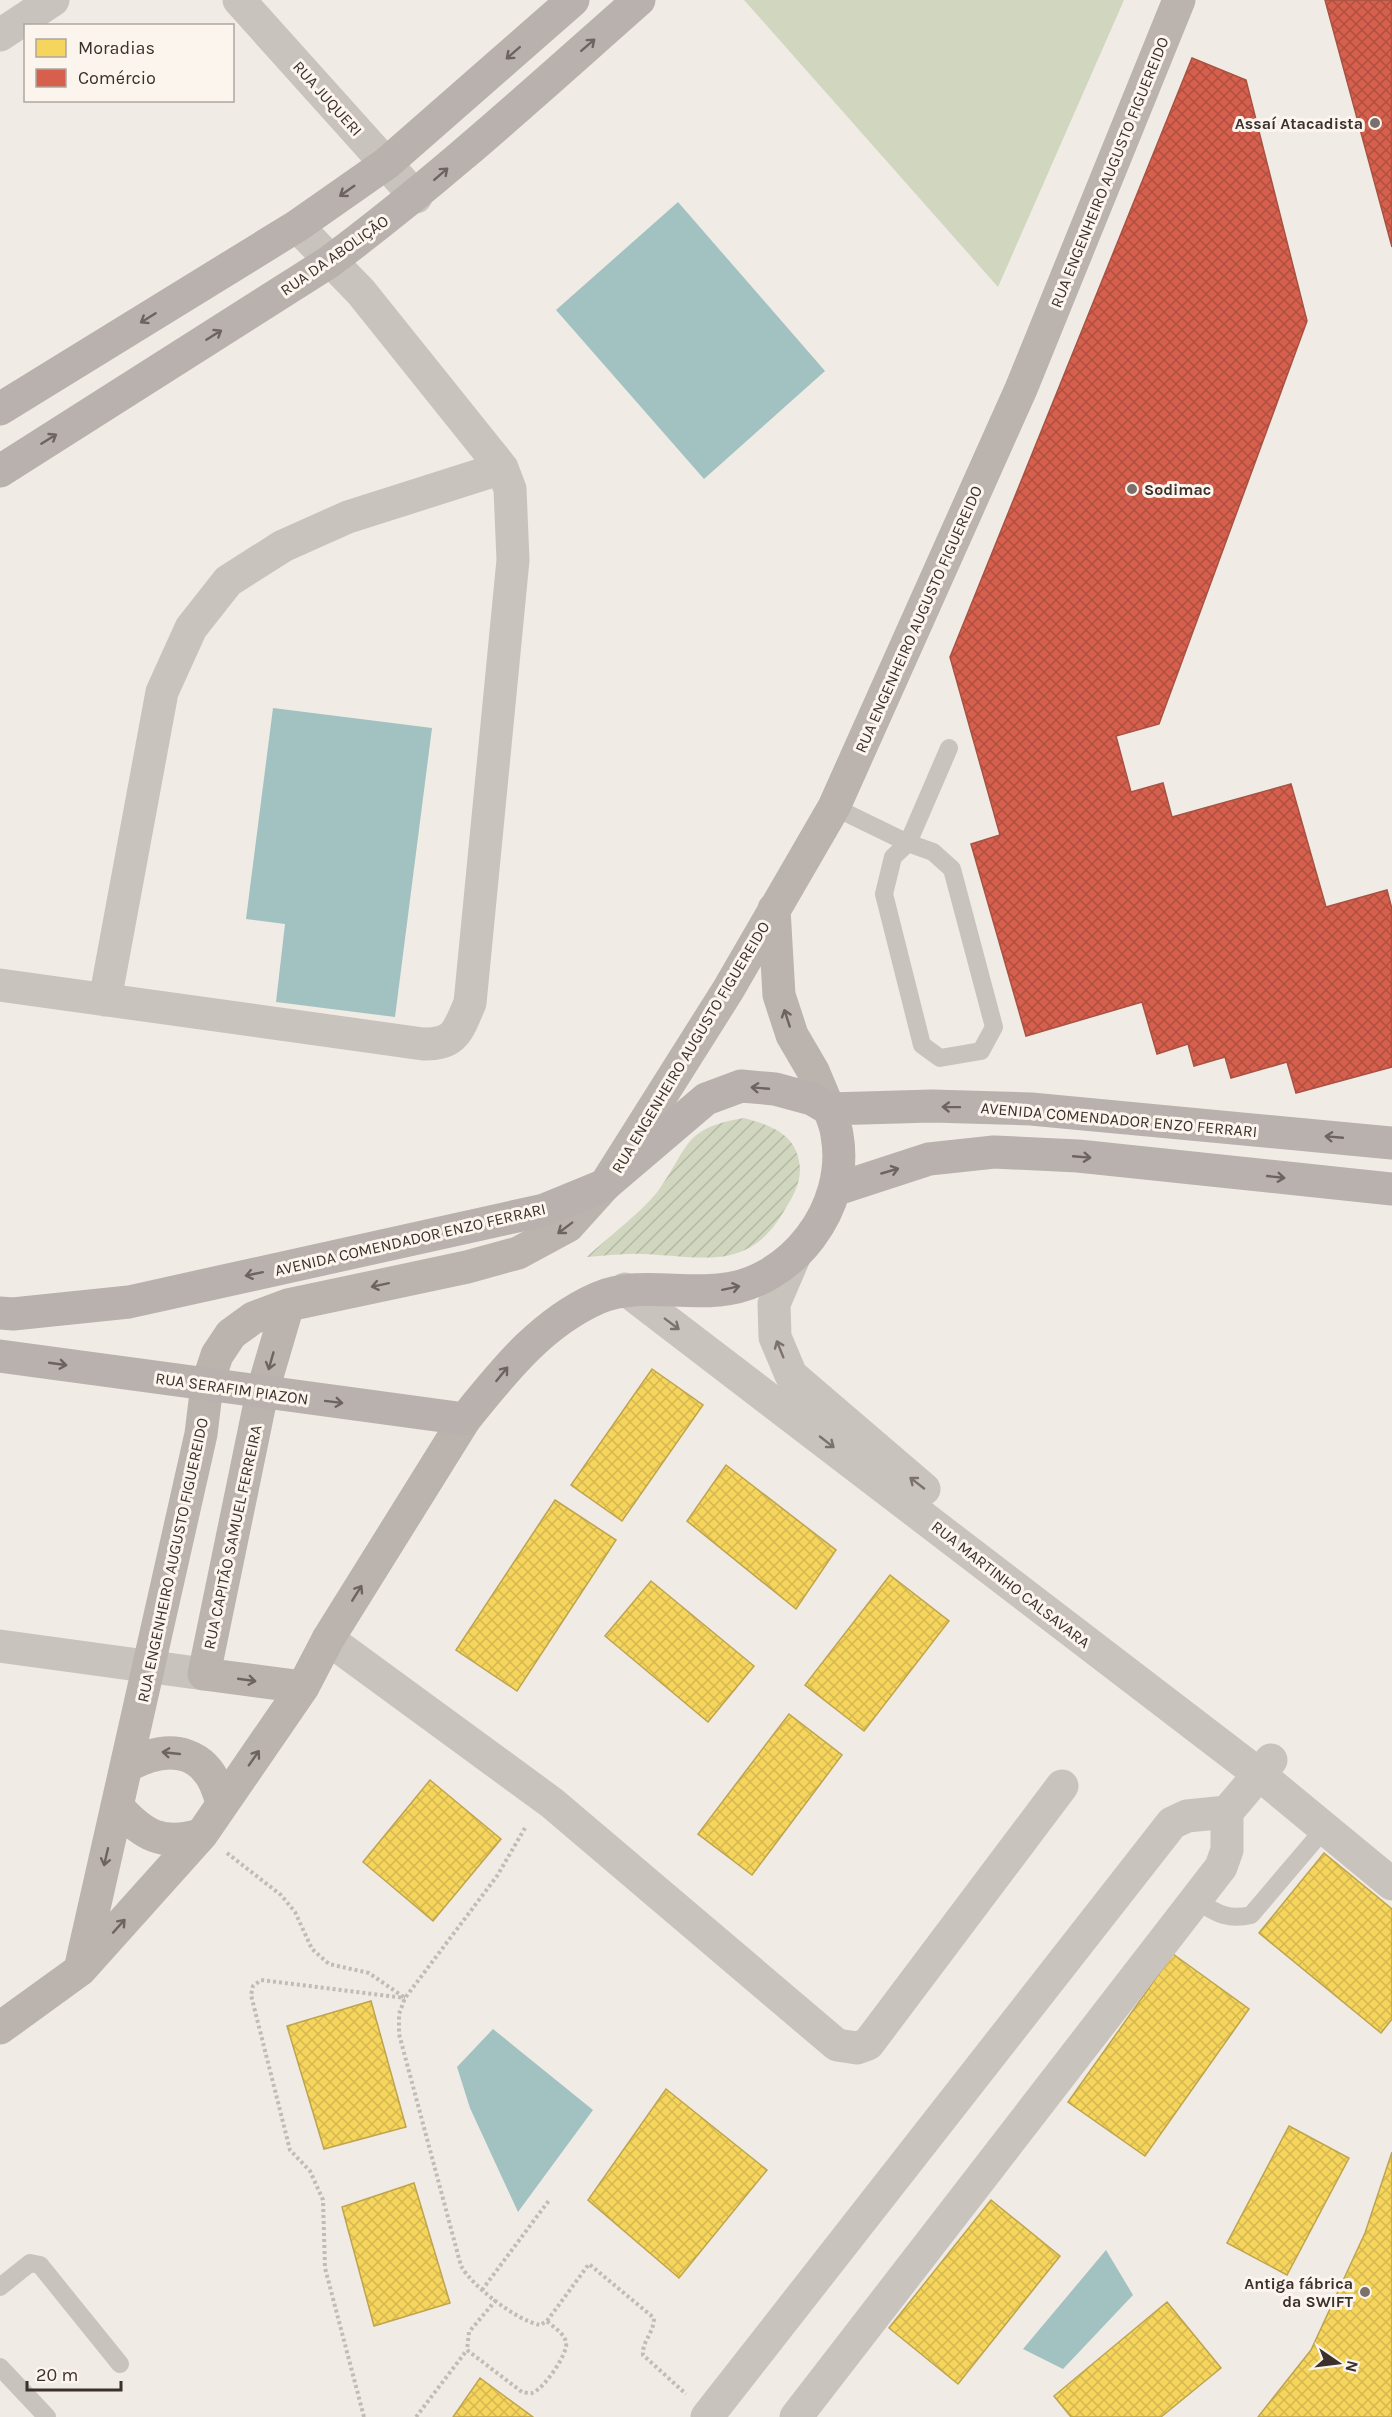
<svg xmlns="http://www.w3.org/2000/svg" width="1392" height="2417" font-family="Karla,sans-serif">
	<defs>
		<pattern id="garden-furrows" width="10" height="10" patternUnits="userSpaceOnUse" patternTransform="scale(1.5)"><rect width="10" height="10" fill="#d1d6bf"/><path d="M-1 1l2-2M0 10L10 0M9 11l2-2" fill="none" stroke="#b4b8a4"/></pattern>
		<pattern id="homes-cross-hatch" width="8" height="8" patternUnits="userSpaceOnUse" patternTransform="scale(1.5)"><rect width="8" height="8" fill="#f6d55c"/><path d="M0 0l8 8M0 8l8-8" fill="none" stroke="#d4b750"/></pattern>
		<pattern id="shops-cross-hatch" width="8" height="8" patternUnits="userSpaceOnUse" patternTransform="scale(1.5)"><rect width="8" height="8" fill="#d6604d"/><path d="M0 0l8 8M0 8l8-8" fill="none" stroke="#af5040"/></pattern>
	</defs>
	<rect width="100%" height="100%" fill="#f0ebe5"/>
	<path fill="#d1d6bf" d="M744,0H1124L998,287Z"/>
	<path fill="url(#garden-furrows)" d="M744,1118C773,1126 798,1135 800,1169C800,1185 792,1198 784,1211C748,1273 703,1256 642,1254C624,1253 605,1256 587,1257C607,1238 642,1212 658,1191C690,1147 682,1128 744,1118Z"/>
	<path fill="#a1c2c1" d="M678,202L825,371L704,479L556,310Z
		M273,708L432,728L395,1017L276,1002L285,924L246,919Z
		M493,2029L593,2110L518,2212L470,2108L457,2067Z
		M1106,2250L1133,2295L1063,2369L1023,2349Z"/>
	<path fill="url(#homes-cross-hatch)" stroke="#bea44d" stroke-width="1.5" d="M652,1369L703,1405L622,1521L571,1485Z
		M726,1465L836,1550L796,1609L687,1521Z
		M555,1500L616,1540L517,1691L456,1650Z
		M890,1575L949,1621L864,1731L805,1685Z
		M651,1581L754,1666L708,1722L605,1636Z
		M789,1714L842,1755L752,1875L698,1834Z
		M430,1780L501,1839L433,1921L363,1862Z
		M1324,1853L1392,1909V2019L1381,2033L1259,1933Z
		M1173,1954L1249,2009L1145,2156L1068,2102Z
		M371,2001L406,2127L324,2149L287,2026Z
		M666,2089L767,2170L679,2278L588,2200Z
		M1289,2126L1349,2158L1287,2275L1227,2243Z
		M1392,2152V2417H1258L1311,2350L1365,2233Z
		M414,2183L450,2303L374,2326L342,2207Z
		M991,2200L1060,2256L958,2384L889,2328Z
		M1167,2302L1221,2368L1161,2417H1071L1054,2396Z
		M480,2378L533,2417H453Z"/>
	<path fill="url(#shops-cross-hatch)" stroke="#a85243" stroke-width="1.5" d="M1325,0H1392V247Z
		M1192,58L1246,80L1307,321L1159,724L1116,736L1131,792L1163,783L1172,817L1291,784L1326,907L1387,890L1392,909V1067L1296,1093L1287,1062L1231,1078L1225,1057L1194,1066L1188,1044L1157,1054L1142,1002L1026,1036L971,844L1000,835L950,657Z"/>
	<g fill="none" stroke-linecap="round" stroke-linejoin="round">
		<path stroke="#c2bbb6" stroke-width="4" stroke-dasharray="3 3" stroke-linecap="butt" d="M525,1828L497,1876L405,1998L399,2014V2034L461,2266C473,2287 516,2320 540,2325L547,2321L589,2264L654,2318C654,2333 642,2341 643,2355L686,2394
			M227,1853L281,1895L295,1912L312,1949L329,1964L369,1973L405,1998
			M482,2290L550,2199
			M496,2300L469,2332L467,2350L522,2392C525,2392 529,2394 532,2393C543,2390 569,2353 566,2342C564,2333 553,2327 547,2321
			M364,2417L325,2268L323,2200L310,2171L290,2150L251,1995L253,1986L261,1980L405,1998
			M416,2417L467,2350"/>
		<path stroke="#c9c3be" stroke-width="18" d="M834,807L908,843L893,857L884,894L922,1045L940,1058L981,1051L994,1027L952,869L933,852L908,843L949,748
			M1195,1900C1215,1912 1227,1921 1251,1915L1325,1828
			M0,2287L30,2263L40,2265L120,2364
			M0,2367L47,2417"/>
		<path stroke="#c9c3be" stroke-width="33" d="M239,0L416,197
			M0,35L53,0
			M0,985L423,1044C456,1045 458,1030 470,1003L513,560L510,489L502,468L361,292L297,226
			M105,1000L162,692L191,628L228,581L283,546L348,517L502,468
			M795,1255L774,1304L775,1337L791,1375L924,1489
			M625,1289L1260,1775L1392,1884
			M328,1639L552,1803L837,2045L857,2048L868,2044L1062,1786
			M0,1646L204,1674
			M707,2417L1172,1823L1187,1816L1227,1812
			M796,2417L1221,1867L1227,1850V1812L1271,1760"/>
		<path stroke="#bab3ae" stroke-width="33" d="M774,909L779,995L792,1035L813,1071L829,1109
			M288,1305L262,1393L204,1674L303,1687
			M127,1766C172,1741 211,1751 222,1805
			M117,1806C143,1836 164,1847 202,1834
			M80,1970L201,1434L207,1385L217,1355L231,1334L253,1318L288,1305L467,1267L518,1253L568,1226L605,1185L728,990L834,807L1021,389L1179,0
			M0,2028L80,1970L202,1834L303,1687L328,1639L465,1419"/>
		<path stroke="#b8b1ad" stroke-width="33" d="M0,409L297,226L387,163L573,0
			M0,471L329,262C438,181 537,90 639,0
			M834,1190L929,1159L994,1152L1078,1156L1392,1189
			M0,1313L13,1314L129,1302L544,1210L605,1185L706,1099L741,1086L775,1089L812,1099L829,1109L932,1106L1031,1109L1392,1143
			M0,1356L465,1419C503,1372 541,1323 598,1298C636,1282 678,1294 719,1290C792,1284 850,1207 837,1135C836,1126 832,1117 829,1109"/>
	</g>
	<defs><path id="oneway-shaft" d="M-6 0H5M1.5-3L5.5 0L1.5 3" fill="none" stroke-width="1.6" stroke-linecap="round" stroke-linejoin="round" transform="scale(1.5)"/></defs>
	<g stroke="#6d645f">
		<use href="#oneway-shaft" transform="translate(588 45) rotate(-41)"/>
		<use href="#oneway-shaft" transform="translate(513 53) rotate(139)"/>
		<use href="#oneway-shaft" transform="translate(441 174) rotate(-41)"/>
		<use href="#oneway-shaft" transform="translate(347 191) rotate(145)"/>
		<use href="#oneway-shaft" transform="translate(148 318) rotate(148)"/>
		<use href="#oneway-shaft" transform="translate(214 335) rotate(-32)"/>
		<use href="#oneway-shaft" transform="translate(49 439) rotate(-32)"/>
		<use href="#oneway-shaft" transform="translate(760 1088) rotate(-175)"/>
		<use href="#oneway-shaft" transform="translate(951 1107) rotate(-179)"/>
		<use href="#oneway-shaft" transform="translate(1334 1137) rotate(-175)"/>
		<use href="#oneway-shaft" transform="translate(1082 1157) rotate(5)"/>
		<use href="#oneway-shaft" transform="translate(890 1171) rotate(-16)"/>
		<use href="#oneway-shaft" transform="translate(1276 1177) rotate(6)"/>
		<use href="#oneway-shaft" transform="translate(254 1274) rotate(168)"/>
		<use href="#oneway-shaft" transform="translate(731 1288) rotate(-12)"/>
		<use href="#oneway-shaft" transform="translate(58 1364) rotate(8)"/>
		<use href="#oneway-shaft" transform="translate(502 1374) rotate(-51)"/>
		<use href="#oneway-shaft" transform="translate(334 1402) rotate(7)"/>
	</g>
	<g stroke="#6e645f">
		<use href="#oneway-shaft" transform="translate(787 1018) rotate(-108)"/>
		<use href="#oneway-shaft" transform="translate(565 1228) rotate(143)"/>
		<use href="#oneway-shaft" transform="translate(380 1285) rotate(168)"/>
		<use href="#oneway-shaft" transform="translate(271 1361) rotate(106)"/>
		<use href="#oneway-shaft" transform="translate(357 1593) rotate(-58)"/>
		<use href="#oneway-shaft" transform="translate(247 1680) rotate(8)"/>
		<use href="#oneway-shaft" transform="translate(171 1753) rotate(-174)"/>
		<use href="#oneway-shaft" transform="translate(254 1758) rotate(-55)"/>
		<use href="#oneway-shaft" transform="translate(106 1857) rotate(103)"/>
		<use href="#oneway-shaft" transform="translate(119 1926) rotate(-48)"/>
	</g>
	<g stroke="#7b726d">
		<use href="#oneway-shaft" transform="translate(672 1324) rotate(37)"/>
		<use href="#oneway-shaft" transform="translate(780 1349) rotate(-112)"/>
		<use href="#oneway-shaft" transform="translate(827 1442) rotate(38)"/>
		<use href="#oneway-shaft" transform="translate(917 1483) rotate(-142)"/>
	</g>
	<g fill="#7a716c" stroke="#fbf5ee" stroke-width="2">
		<circle cx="1375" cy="123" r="6"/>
		<circle cx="1132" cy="489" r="6"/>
		<circle cx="1365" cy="2292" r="6"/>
	</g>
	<g text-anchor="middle" stroke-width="6" stroke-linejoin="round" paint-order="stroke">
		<g font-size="16" fill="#3b302b" stroke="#fbf5ee">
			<text transform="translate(328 98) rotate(48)" y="6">RUA JUQUERI</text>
			<text transform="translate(1109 172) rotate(-68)" y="6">RUA ENGENHEIRO AUGUSTO FIGUEREIDO</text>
			<text transform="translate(334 255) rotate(-35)" y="6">RUA DA ABOLIÇÃO</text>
			<text transform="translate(918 619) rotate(-66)" y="6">RUA ENGENHEIRO AUGUSTO FIGUEREIDO</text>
			<text transform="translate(690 1047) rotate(-59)" y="6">RUA ENGENHEIRO AUGUSTO FIGUEREIDO</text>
			<text transform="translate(1119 1119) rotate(5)" y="6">AVENIDA COMENDADOR ENZO FERRARI</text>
			<text transform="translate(410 1239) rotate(-13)" y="6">AVENIDA COMENDADOR ENZO FERRARI</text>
			<text transform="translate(232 1388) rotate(8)" y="6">RUA SERAFIM PIAZON</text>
			<text transform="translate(232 1537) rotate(-78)" y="6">RUA CAPITÃO SAMUEL FERREIRA</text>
			<text transform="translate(172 1560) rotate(-78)" y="6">RUA ENGENHEIRO AUGUSTO FIGUEREIDO</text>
			<text transform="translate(1011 1584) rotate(38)" y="6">RUA MARTINHO CALSAVARA</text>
		</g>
		<g font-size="16" font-weight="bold" fill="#3b302b" stroke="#fbf5ee" text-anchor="end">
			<text x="1363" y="129">Assaí Atacadista</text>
			<text x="1144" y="495" text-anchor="start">Sodimac</text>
			<text x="1353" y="2289">Antiga fábrica<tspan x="1353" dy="18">da SWIFT</tspan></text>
		</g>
	</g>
	<rect x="24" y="24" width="210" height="78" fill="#fbf5ee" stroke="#aea6a0" stroke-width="1.5"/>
	<rect x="36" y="39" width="30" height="18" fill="#f6d55c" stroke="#aea6a0" stroke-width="1.5"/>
	<text x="78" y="54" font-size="18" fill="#3b302b">Moradias</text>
	<rect x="36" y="69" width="30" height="18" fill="#d6604d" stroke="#aea6a0" stroke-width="1.5"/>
	<text x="78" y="84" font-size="18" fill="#3b302b">Comércio</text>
	<g transform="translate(1338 2363) rotate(104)" stroke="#fbf5ee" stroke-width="4.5" paint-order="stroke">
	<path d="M0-4.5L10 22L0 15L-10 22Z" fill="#3b302b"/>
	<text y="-9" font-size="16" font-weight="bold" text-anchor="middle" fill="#3b302b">N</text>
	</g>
	<path d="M27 2381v9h94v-9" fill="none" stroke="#3b302b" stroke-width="3"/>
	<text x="36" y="2381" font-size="18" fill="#3b302b" stroke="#fbf5ee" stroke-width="4.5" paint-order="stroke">20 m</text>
</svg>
